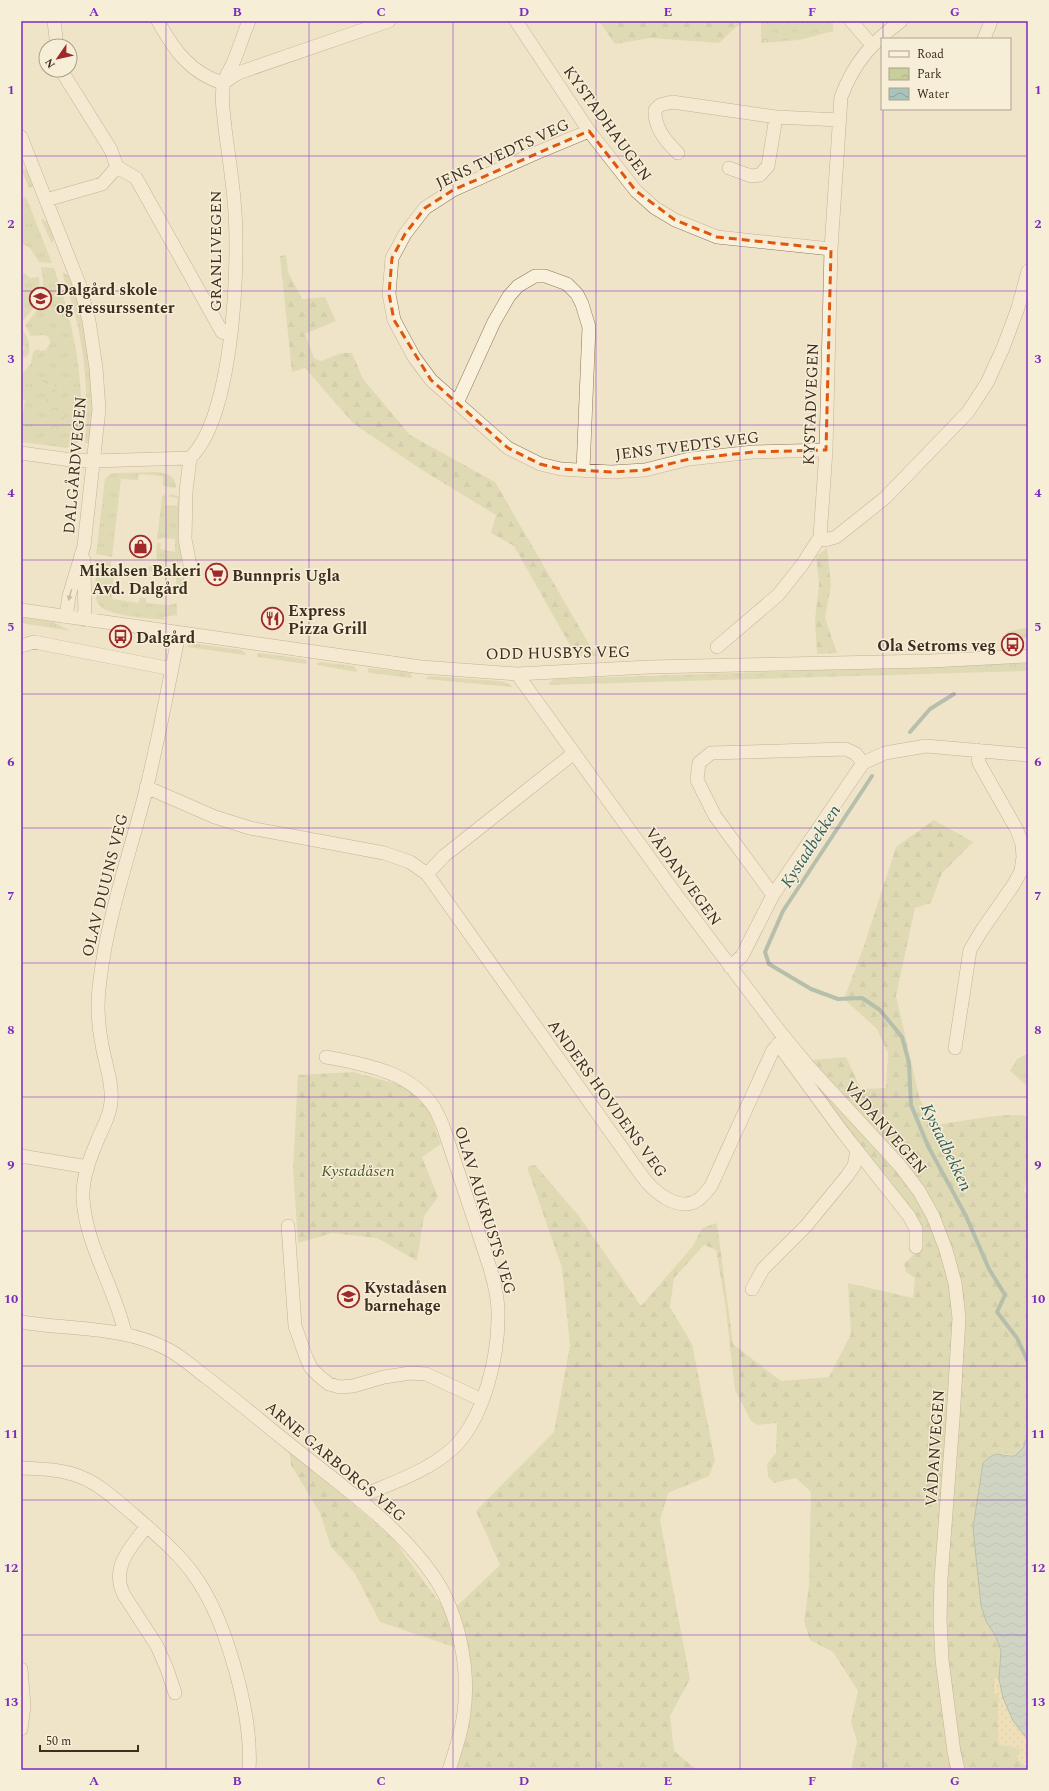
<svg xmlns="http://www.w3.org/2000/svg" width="1049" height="1791" font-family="Spectral,serif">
	<defs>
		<pattern id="grass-tufts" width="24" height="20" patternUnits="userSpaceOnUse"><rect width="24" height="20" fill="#c9cf9b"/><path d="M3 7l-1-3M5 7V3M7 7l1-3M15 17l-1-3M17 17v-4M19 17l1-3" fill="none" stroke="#aeb285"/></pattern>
		<pattern id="forest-firs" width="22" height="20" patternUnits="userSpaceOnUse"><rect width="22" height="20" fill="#c9cf9b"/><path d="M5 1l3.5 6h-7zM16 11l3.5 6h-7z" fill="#aeb285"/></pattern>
		<pattern id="sand-dots" width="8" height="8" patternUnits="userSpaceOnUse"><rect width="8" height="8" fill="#ecd9a5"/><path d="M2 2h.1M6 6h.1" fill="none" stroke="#cbbb8e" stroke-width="1.8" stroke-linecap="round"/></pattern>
		<pattern id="park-crowns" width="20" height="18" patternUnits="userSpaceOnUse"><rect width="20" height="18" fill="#c9cf9b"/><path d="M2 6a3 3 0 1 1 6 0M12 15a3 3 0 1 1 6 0" fill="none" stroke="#aeb285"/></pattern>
		<pattern id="water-waves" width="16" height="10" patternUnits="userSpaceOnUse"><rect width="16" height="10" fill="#a9c4bc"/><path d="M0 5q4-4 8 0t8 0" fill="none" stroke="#8ba098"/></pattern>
	</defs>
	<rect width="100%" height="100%" fill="#f0e4c8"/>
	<path fill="url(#grass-tufts)" d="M22,168L28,171L34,187L29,188L21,169Z
		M26,197L52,263L39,262L30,248L21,243V218L23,213L21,200Z
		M42,219L48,222L54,237L52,244L41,220Z
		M41,267L54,268C71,317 83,367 81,419C81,427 82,437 77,443L67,448L21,442V424L25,400L21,399V375L31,363L33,352L37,349L41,351L46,350L50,343L49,338L45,335L31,336L25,325C37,311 45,303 43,283C43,278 41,272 41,267Z
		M63,272L70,277L76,294L90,359L94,403L90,441L88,444L85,442C89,397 85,354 74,310C72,301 62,279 63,272Z
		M39,277C41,294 35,311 21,322V285L30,278Z
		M21,328C28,335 30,344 29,353L26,357L21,356V352L25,347L21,344Z
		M158,472C168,473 176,477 176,488L163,486V476L139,474L138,480L121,479L112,557L96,554L105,479L111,474L116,473Z
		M166,494L165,505L177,506L178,498L169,497L170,494L181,497L182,558L181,563L159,561L156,558L157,543H161L160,549L175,552V539L161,538V539H157L162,497Z
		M95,560L111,561V570L114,571L112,599L139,603L140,597L146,598V603L169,605L177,603V615L164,617V620C149,618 110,616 101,607C98,605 97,602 96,599Z
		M149,566L174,568L173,573L168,572V574L149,571Z
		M176,569L185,570L184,585H176Z
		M21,617L53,622L71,631L21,623Z
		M1028,627V638L1005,639L1002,637L1008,632Z
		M190,643L242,650L246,654L245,655L187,647Z
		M260,653L304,659L307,661L306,664L258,657L257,654Z
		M320,662L354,666L357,670L356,672L318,665L317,664Z
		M1028,663V671L548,685L553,679Z
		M368,668L408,672L411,674L412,678L370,673L368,672Z
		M429,676L500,681L507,683L513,687L425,679Z
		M1028,1054V1087L1010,1071L1017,1059Z"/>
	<path fill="url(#forest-firs)" d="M599,21H747L736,27L719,43L651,38L615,44Z
		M286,255L288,272L302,299L325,297L336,321L305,334L314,358L321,361L341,353H352L363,379L410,435L495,482L596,656H576L514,546L491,533L496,515L419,468L353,423L305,368L292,372L280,256Z
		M827,548L831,585L825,618L837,653L817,654L815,620L819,584L816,556Z
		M934,820L973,842L942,873L931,903L915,908L896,996L920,1100L935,1125C952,1123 1016,1110 1028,1117V1177L1024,1191L1028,1193V1438L1022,1450L1015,1456L1003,1453L983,1463L973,1528L981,1605L986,1621L996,1637L1001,1651L999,1679H994V1693L998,1695L1000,1700L1001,1745L1019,1748L1021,1752L1020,1762L1028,1766V1770H852V1765L857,1741L851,1722L858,1691L833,1652L810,1640L804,1621L809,1586L811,1492L796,1478L774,1483L768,1477L767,1464L776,1453L777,1423L758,1425L751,1421L735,1390L725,1302L716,1250L704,1245L674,1278L670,1307L692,1344L715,1460L709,1476L668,1493L660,1520L690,1679L670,1716L674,1751L697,1770H454L471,1715L469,1652L380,1622L354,1572L331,1547L320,1513L291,1465L289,1448L393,1539L439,1602L458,1605L500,1565L476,1511L554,1432L570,1345L562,1268L527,1167L535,1165L579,1216L641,1306L693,1246L702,1228L717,1223L733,1344L781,1381L829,1377L851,1334L848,1283L913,1298L915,1278L906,1272L904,1264L916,1252L917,1221L798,1066L812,1060L846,1057L861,1089L886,1088L888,1053L877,1029L844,999L864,946L896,847Z
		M353,1072L405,1086L429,1111L441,1144L422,1157L438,1197L424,1216L417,1261L377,1238L332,1233L298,1243L293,1168L298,1075Z"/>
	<path fill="url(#sand-dots)" d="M994,1678L999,1679L1006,1706L1013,1721L1028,1740V1764L1020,1762L1017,1755L1021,1752L1019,1748L1001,1745L998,1743V1704L1000,1700L998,1695L994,1693Z"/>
	<path fill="url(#park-crowns)" d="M761,21H833V31L799,40L761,43Z
		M24,273L30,278L21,285V276Z
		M52,375L68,426C64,432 61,435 54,435L51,432L42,377Z"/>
	<path fill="url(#water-waves)" stroke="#6f938a" d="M1027,1438H1028V1740L1013,1721L1003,1698L999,1679L1001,1651L996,1637L986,1621L981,1605L973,1528L983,1463C997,1448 1001,1457 1015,1456L1024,1447V1443Z"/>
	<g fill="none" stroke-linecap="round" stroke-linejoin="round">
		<path stroke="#6f938a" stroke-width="4" d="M910,732L930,709L954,694
			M872,776L783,911L765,952L769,964L811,989L838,999L862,998L880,1010L902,1037L909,1063L911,1105L928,1146L966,1216L989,1269L1005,1295L997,1312L1017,1338L1028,1362"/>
		<defs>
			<path id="minor" d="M54,21L57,46
				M158,21C173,49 191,74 223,83
				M516,21L589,131L636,191L655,208L675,220L717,237L831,249
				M851,21L872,45
				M984,39L991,21
				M225,82L238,73L389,21
				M589,131L536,153L453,190L425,208L405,234L392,258L389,294L394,320L414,357L431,380L508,448L540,464L561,469L611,472L645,470L689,459L753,452L826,450
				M21,137L80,286L89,321L96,368L99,409L84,546L69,596L66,617
				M678,153C666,142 654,127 655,110L660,105L672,102L776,117L839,120
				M117,167L136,178L222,332L231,335
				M729,168L751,176L760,175L768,166L776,117
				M46,200L102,184L117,167L111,150L61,70
				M457,403L494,322L509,296L518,286L535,276H545L567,284L577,294L582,304L589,327L583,470
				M21,453L71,460L93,461L190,458C234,417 240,259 234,200C232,176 228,152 225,128C224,114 220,96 224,83C225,76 230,70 233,63C239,49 243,35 249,21
				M820,537L825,540L836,537L885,498L968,412L987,383L1003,348L1018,308L1028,271
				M84,560L85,620
				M190,565L185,539L186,492L190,458
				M21,610L421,667L517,674L649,667L930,661L1028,656
				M21,646L34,642L172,669
				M717,647L778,595L802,565L820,537L826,450L831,249L841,97C854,63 871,43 901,21
				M517,674L675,893L780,1032L809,1067L901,1167L919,1191L933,1216L946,1250L955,1283L959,1318L953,1419L941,1579L940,1619L942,1660L954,1752L958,1770
				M146,787L215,817L250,828L384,853L410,862L427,874L642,1176C653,1191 678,1213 698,1200C703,1196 707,1191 711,1186L773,1050L785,1038
				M427,874L444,856L574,753
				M773,895L715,816L697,780L699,763L711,753L846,749L856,754L863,763
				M730,967L742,956L773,895L863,763L885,753L926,746L1028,755
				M778,1044L844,1134L909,1216L916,1229V1247
				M955,1048L970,950L982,930L1014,884L1021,871L1023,857L1022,844L1017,830L979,763L977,750
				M326,1057C364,1064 413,1072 435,1109C438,1114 440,1120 443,1126L490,1268C494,1282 498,1297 498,1312C499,1355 484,1421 451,1450C425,1473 388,1484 357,1498
				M21,1156L88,1167
				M288,1226L295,1326L306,1357L311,1368L319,1376L329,1384L340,1387L353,1386L384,1377L411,1373L426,1374L482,1400
				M752,1289L763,1269L806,1226L847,1176L854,1166L857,1151
				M21,1322C70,1330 125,1326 169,1350C182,1357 194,1368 206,1377C235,1399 263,1423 292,1446C339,1484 397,1524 432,1574C458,1610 470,1668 464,1712C462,1732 455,1751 449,1770
				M125,1333C115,1288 86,1246 83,1199C82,1178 90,1158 98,1139C103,1127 110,1116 111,1102C113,1083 105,1063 102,1045C98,1025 97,1000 100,980C108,913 131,851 147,786C159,736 169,684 179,633
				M21,1468C41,1469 61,1469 81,1477C101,1485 117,1501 134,1515C155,1534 178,1552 194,1575C226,1619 253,1716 249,1770
				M147,1526C131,1546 110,1568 124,1595L157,1646L167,1669L175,1693
				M21,1669L24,1706L21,1729"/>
		</defs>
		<use href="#minor" stroke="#8d765c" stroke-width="14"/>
		<use href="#minor" stroke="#faf1dc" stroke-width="13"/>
	</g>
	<defs><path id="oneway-solid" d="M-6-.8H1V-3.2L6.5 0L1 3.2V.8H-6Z"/></defs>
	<use fill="#9c907e" href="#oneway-solid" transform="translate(70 595) rotate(105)"/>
	<path d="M0 0H1049V1791H0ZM589,131L636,191L675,220L717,237L831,249L826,450L753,452L689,459L645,470L611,472L561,469L540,464L508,448L431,380L394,320L389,294L392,258L405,234L425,208L453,190Z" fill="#f0e4c8" fill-opacity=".55" fill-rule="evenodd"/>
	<path fill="none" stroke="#df570d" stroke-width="3" stroke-dasharray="8 5" stroke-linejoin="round" d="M589,131L636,191L675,220L717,237L831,249L826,450L753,452L689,459L645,470L611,472L561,469L540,464L508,448L431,380L394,320L389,294L392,258L405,234L425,208L453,190Z"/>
	<path fill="none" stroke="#7b2cbf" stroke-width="1" stroke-opacity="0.55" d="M166,21V1770M309,21V1770M453,21V1770M596,21V1770M740,21V1770M883,21V39M883,109V1770M21,156H1028M21,291H1028M21,425H1028M21,560H1028M21,694H1028M21,828H1028M21,963H1028M21,1097H1028M21,1231H1028M21,1366H1028M21,1500H1028M21,1635H1028"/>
	<defs>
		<symbol id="school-ring" viewBox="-11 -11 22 22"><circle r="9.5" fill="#f7eed8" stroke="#9e2a2b" stroke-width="1.5"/><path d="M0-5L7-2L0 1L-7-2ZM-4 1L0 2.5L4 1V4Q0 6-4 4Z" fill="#9e2a2b"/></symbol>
		<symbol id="shop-ring" viewBox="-11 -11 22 22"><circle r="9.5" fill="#f7eed8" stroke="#9e2a2b" stroke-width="1.5"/><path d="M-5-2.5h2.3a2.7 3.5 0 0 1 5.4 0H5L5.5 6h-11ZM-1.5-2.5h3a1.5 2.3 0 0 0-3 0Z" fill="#9e2a2b"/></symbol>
		<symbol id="supermarket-ring" viewBox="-11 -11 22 22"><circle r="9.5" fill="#f7eed8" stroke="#9e2a2b" stroke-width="1.5"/><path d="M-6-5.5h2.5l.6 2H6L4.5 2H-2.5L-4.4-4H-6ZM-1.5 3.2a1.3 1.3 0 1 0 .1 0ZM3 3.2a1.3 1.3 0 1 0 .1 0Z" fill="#9e2a2b"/></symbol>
		<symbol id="restaurant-ring" viewBox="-11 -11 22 22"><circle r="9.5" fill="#f7eed8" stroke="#9e2a2b" stroke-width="1.5"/><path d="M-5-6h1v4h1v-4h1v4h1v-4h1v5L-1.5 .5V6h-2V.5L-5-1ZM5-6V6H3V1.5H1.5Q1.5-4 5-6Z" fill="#9e2a2b"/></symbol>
		<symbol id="bus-ring" viewBox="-11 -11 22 22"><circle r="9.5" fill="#f7eed8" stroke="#9e2a2b" stroke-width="1.5"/><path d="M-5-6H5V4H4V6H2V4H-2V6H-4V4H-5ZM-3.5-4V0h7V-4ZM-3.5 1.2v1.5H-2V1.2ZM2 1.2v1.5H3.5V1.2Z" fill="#9e2a2b"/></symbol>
	</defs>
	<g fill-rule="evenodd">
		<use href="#school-ring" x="28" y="286" width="25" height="25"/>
		<use href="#shop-ring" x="128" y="534" width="25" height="25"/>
		<use href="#supermarket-ring" x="204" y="562" width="25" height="25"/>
		<use href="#restaurant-ring" x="260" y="606" width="25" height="25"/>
		<use href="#bus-ring" x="108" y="624" width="25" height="25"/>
		<use href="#bus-ring" x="1000" y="632" width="25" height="25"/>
		<use href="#school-ring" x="336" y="1284" width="25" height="25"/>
	</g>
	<g text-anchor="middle" stroke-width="3" stroke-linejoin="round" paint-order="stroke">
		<g font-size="16" fill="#3d2e20" stroke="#f7eed8">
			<text transform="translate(608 123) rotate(54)" y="6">KYSTADHAUGEN</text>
			<text transform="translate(502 153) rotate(-25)" y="6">JENS TVEDTS VEG</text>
			<text transform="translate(215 251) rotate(-90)" y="6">GRANLIVEGEN</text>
			<text transform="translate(810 404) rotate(-88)" y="6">KYSTADVEGEN</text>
			<text transform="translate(687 445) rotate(-7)" y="6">JENS TVEDTS VEG</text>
			<text transform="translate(74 465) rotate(-85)" y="6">DALGÅRDVEGEN</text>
			<text transform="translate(558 652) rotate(-1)" y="6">ODD HUSBYS VEG</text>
			<text transform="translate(684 876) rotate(54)" y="6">VÅDANVEGEN</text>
			<text transform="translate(104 885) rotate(-76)" y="6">OLAV DUUNS VEG</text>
			<text transform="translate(608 1098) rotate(54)" y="6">ANDERS HOVDENS VEG</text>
			<text transform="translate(886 1127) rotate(49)" y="6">VÅDANVEGEN</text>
			<text transform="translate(486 1210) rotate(73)" y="6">OLAV AUKRUSTS VEG</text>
			<text transform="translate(934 1448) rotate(-86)" y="6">VÅDANVEGEN</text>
			<text transform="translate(336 1461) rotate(40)" y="6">ARNE GARBORGS VEG</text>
		</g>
		<g font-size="16" font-weight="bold" fill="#3d2e20" stroke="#f7eed8" text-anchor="start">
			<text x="56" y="295">Dalgård skole<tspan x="56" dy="18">og ressurssenter</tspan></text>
			<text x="140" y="576" text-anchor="middle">Mikalsen Bakeri<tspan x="140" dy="18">Avd. Dalgård</tspan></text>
			<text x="232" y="581">Bunnpris Ugla</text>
			<text x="288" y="616">Express<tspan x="288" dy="18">Pizza Grill</tspan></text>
			<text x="136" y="643">Dalgård</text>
			<text x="996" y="651" text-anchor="end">Ola Setroms veg</text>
			<text x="364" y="1293">Kystadåsen<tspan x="364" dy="18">barnehage</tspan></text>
		</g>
		<g font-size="16" font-style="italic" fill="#4d5a26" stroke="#f7eed8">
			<text x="358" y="1176">Kystadåsen</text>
		</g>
		<g font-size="17" font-style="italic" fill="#2f5d5a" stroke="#f7eed8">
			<text transform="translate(810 846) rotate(-57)" y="6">Kystadbekken</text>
			<text transform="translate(947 1147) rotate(64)" y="6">Kystadbekken</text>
		</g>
	</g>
	<rect width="1049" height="1791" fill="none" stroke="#f7eed8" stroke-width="44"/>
	<rect x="881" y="38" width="130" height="72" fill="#f7eed8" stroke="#ada18e"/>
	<rect x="889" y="51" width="20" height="6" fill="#faf1dc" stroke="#ada18e"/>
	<text x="917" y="58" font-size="12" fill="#3d2e20">Road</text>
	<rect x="889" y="68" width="20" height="12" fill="url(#park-crowns)" stroke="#ada18e"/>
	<text x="917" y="78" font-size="12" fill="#3d2e20">Park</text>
	<rect x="889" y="88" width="20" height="12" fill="url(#water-waves)" stroke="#ada18e"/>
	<text x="917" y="98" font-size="12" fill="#3d2e20">Water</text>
	<g transform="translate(58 58) rotate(236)"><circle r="19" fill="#f7eed8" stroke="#ada18e"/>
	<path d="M0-3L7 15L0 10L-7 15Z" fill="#9e2a2b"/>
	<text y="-6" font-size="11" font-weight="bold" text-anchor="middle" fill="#3d2e20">N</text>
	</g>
	<path d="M40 1745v6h98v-6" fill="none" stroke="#3d2e20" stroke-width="2"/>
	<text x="46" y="1745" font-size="12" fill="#3d2e20" stroke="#f7eed8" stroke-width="3" paint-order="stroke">50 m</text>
	<rect x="22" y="22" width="1005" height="1747" fill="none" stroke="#7b2cbf" stroke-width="1.5"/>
	<g font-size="13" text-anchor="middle" font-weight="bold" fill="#7b2cbf">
		<text x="94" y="16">A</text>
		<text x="237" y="16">B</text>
		<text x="381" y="16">C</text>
		<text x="524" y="16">D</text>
		<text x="668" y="16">E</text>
		<text x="812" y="16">F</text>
		<text x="955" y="16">G</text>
		<text x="11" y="94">1</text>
		<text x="1038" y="94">1</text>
		<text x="11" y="228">2</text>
		<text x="1038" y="228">2</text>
		<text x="11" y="363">3</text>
		<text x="1038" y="363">3</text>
		<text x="11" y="497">4</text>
		<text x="1038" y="497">4</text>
		<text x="11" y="631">5</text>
		<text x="1038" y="631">5</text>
		<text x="11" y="766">6</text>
		<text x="1038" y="766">6</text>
		<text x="11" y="900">7</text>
		<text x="1038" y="900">7</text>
		<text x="11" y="1034">8</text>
		<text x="1038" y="1034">8</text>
		<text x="11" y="1169">9</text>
		<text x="1038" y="1169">9</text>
		<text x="11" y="1303">10</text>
		<text x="1038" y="1303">10</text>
		<text x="11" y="1438">11</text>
		<text x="1038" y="1438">11</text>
		<text x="11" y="1572">12</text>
		<text x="1038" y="1572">12</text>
		<text x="11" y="1706">13</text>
		<text x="1038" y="1706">13</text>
		<text x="94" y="1785">A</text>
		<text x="237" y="1785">B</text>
		<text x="381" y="1785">C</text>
		<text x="524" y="1785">D</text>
		<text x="668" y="1785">E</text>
		<text x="812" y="1785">F</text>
		<text x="955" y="1785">G</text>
	</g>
</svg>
